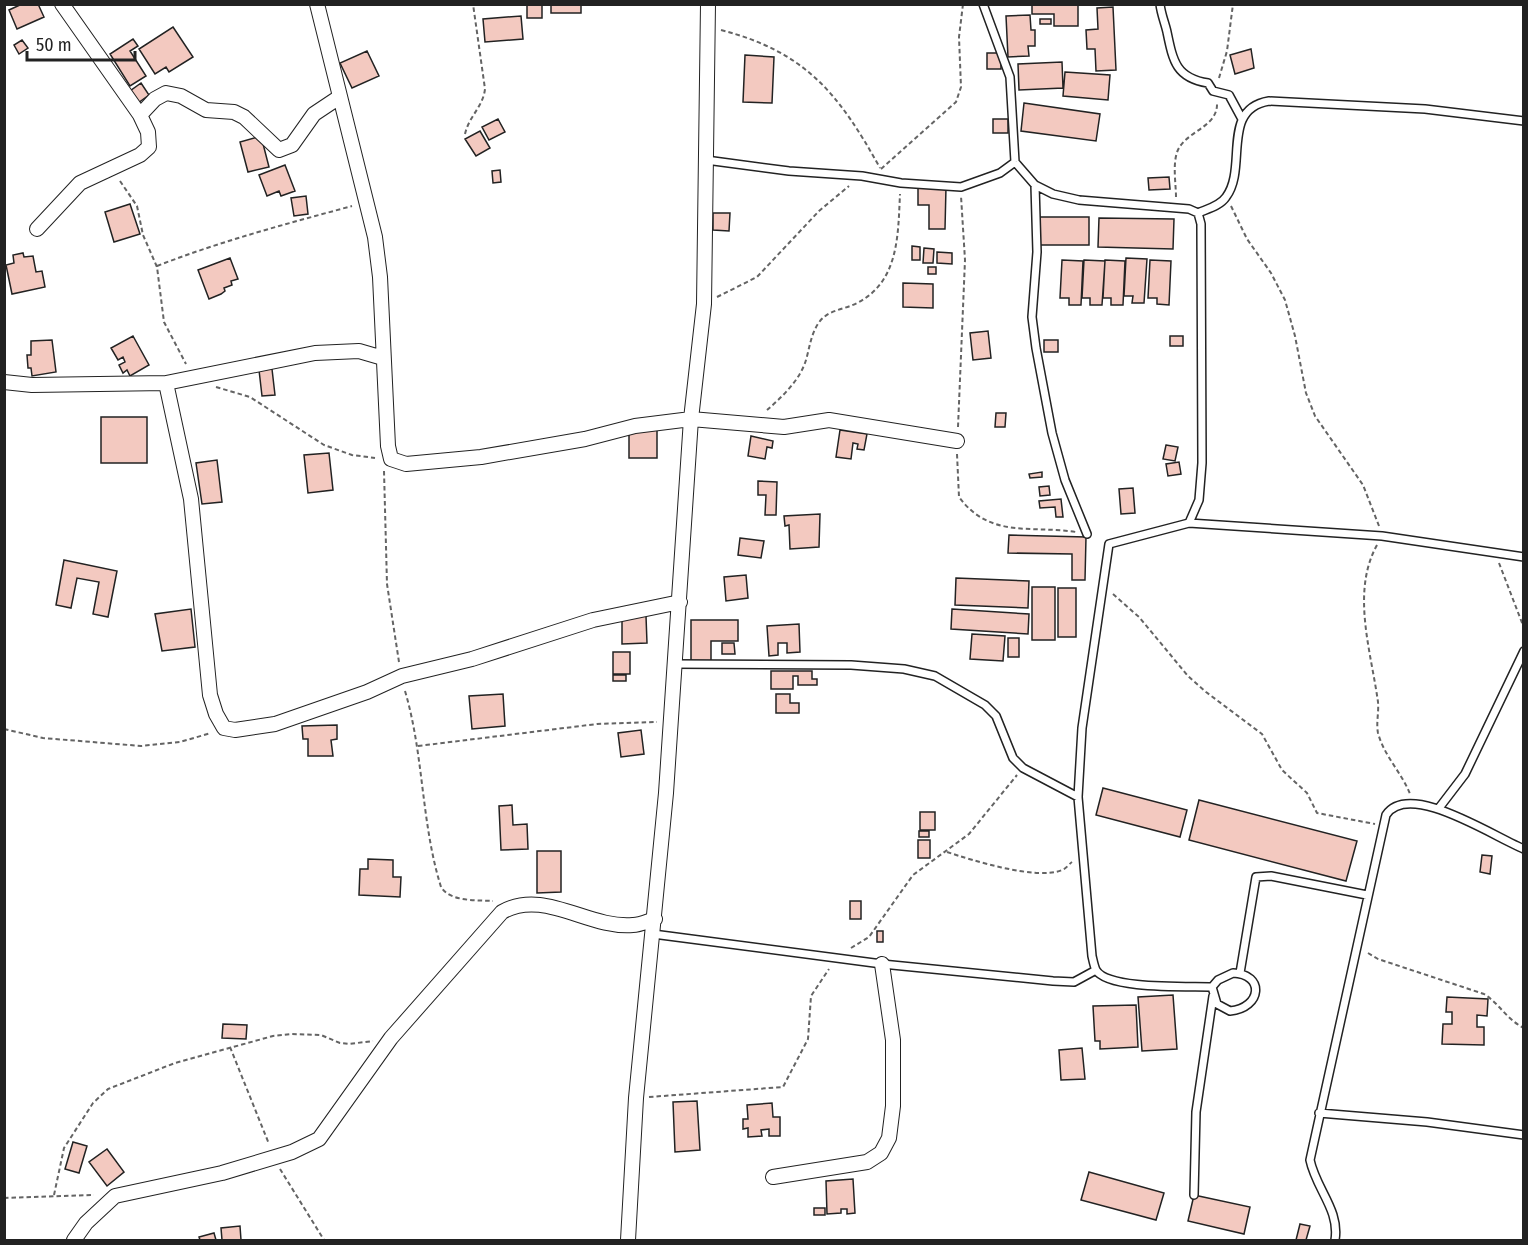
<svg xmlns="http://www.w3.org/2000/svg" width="1528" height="1245" font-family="'Fira Sans Condensed',sans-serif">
	<rect width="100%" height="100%" fill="#fff"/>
	<path fill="#f3c9c0" stroke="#222" stroke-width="1.5" d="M22,4H38L44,17L17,29L9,10Z
		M527,4H542V18H527Z
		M551,4H581V13H551Z
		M1032,4H1078V26H1054V14H1032Z
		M1113,7L1116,70L1096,71L1095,49H1087L1086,30L1098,29L1097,8Z
		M1030,15L1031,30H1035V46H1028L1029,56L1008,57L1006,16Z
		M521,16L523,39L485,42L483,19Z
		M1040,19H1051V24H1040Z
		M173,27L193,57L169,72L166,67L155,74L139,49Z
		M133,39L138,46L130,51L146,76L130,86L110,54Z
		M22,40L28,48L19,54L14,45Z
		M1251,49L1254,68L1235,74L1230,55Z
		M367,51L379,76L352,88L340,63Z
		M987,53H1001V69H987Z
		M745,55L774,57L772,103L743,102Z
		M1062,62L1063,88L1019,90L1018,64Z
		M1065,72L1110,75L1108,100L1063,96Z
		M141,83L149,95L138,103L130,91Z
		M1024,103L1100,114L1096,141L1021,131Z
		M498,119L505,132L489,140L482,127Z
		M993,119H1008V133H993Z
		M480,131L490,148L476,156L465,139Z
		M261,136L269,167L248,172L240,142Z
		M285,165L295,191L281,196L279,191L267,196L259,175Z
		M500,170L501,182L493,183L492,171Z
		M1169,177L1170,189L1149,190L1148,178Z
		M918,187H946L945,229H929V205H918Z
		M306,196L308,214L294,216L291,198Z
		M130,204L140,234L114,242L105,212Z
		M713,213H730L729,231L713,230Z
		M1039,217H1089V245H1039Z
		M1099,218L1174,219L1173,249L1098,247Z
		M912,246L920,247V260H912Z
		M924,248L934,249L933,263H923Z
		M937,252L952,253V264L937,263Z
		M23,253L24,257L33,256L36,272L42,271L45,287L12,294L6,265L14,263L13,255Z
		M230,258L238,279L231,281L232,285L224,288L225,291L221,294L209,299L198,270Z
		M1126,258L1147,259L1144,303H1132L1133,296H1124Z
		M1062,260L1083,261L1081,305H1069V298H1060Z
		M1084,260L1105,261L1102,305H1090V298H1082Z
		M1105,260L1125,261L1123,305H1111V298H1103Z
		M1150,260L1171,261L1169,305L1157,304V298H1148Z
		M928,267H936V274H928Z
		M903,283L933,284V308L903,307Z
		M988,331L991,358L973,360L970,333Z
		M133,336L149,365L130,376L127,370L123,373L119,365L125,362L123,357L118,360L111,348Z
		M1170,336H1183V346H1170Z
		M52,340L56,372L32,376L31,368H28L27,355H31V341Z
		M1044,340H1058V352H1044Z
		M272,369L275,395L262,396L259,370Z
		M996,413H1006L1005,427H995Z
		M101,417H147V463H101Z
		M657,429V458H629V430Z
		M840,430L867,434L864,450L857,449L858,444L853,443L851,459L836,457Z
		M751,436L773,441L772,448L767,447L765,459L748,456Z
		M1166,445L1178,447L1175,461L1163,459Z
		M329,453L333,490L308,493L304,455Z
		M217,460L222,502L202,504L196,463Z
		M1179,462L1181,474L1168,476L1166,464Z
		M1042,472V477L1030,478L1029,474Z
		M758,481L777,482L776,515H765L766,495H758Z
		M1049,486L1050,495L1040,496L1039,487Z
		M1133,488L1135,513L1121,514L1119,489Z
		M1061,499L1063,517H1056L1055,507L1040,508L1039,501Z
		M820,514L819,547L790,549L789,525L785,526L784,516Z
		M1009,535L1086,537L1085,580H1072V554L1008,553Z
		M740,538L764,541L761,558L738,555Z
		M64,560L117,571L108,617L93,614L99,582L77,578L71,608L56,605Z
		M746,575L748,598L726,601L724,577Z
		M956,578L1029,581L1028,608L955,605Z
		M1032,587H1055V640H1032Z
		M1058,588H1076V637H1058Z
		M191,609L195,647L162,651L155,614Z
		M952,609L1029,614L1028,634L951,629Z
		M646,616L647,643L622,644V617Z
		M691,620H738V641H711V661H691Z
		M799,624L800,652L787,653V643H778V655L769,656L767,626Z
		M972,634L1005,636L1003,661L970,659Z
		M1008,638H1019V657H1008Z
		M722,643H734L735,654H722Z
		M613,652H630V674H613Z
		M771,671H812V679H817V685H798V676H793V689H771Z
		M613,675H626V681H613Z
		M503,694L505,726L472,729L469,696Z
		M776,694H790V703H799V713H776Z
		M337,725V739L331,740L333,756H308V739H303L302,726Z
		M641,730L644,754L621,757L618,733Z
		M1103,788L1187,810L1180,837L1096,815Z
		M1199,800L1357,841L1346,881L1189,840Z
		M512,805L513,825L527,824L528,849L501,850L499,806Z
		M920,812H935V830H920Z
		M919,831H929V837H919Z
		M918,840H930V858H918Z
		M537,851H561V892L537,893Z
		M1482,855L1492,856L1490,874L1480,872Z
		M368,859L393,860V877H401L400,897L359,895L360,869H368Z
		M850,901H861V919H850Z
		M877,931H883V942H877Z
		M1173,995L1177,1049L1142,1051L1138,997Z
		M1447,997L1488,999L1487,1016L1477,1015V1027H1484V1045L1442,1044L1443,1024H1452V1012H1446Z
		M1136,1005L1138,1047L1100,1049V1041H1095L1093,1006Z
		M223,1024L247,1025L246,1039L222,1038Z
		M1082,1048L1085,1079L1061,1080L1059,1050Z
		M697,1101L700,1150L675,1152L673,1102Z
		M772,1103L773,1117H780V1136H769V1129L761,1130L762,1136L748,1137V1128L743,1129V1119H748L747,1105Z
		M73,1142L87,1146L79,1173L65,1169Z
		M107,1149L124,1172L107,1186L89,1162Z
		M1089,1172L1164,1193L1156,1220L1081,1200Z
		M853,1179L855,1213L847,1214V1209H841V1213L827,1214L826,1181Z
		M1194,1195L1250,1207L1244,1234L1188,1221Z
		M814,1208H825V1215H814Z
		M1300,1224L1310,1226L1306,1240H1296Z
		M240,1226L241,1240H222L221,1228Z
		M214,1233L216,1240H200L199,1237Z"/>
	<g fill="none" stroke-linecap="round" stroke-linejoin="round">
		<defs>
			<path id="lane" d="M983,4L1010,77L1015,162L1035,185L1053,194L1079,200L1189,209L1198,213L1201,224L1202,463L1199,500L1189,523L1109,544L1082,728L1078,797L1092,956C1093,960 1094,966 1096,970C1108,990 1189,986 1212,987
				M1160,4C1161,14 1165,23 1167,32C1173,61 1176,78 1208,83L1213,91L1229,95L1242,119
				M706,160L789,171L862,176L901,183L961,187L1000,173L1015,162
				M1035,185L1037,252L1032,317L1036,348L1052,433L1065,480L1087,534
				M1198,213C1207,209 1220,206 1226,197C1248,168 1220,109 1269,101L1425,109L1524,121
				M1189,523L1382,536L1524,557
				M674,664L851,665L904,669L935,676L985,705L996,716L1013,758L1023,768L1078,797
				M1439,808L1465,774L1524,651
				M653,934L882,964L1053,981L1074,982L1096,970
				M1233,973C1265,974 1262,1008 1230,1011L1217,1004L1212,987L1218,980Z
				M1240,973L1256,877L1271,876L1367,895
				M1319,1113L1427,1122L1524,1135
				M1194,1195L1196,1112L1213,996
				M1335,1240C1340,1210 1316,1189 1310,1160L1386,815C1409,780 1494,837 1524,849"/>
			<path id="street" d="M317,4L375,237L380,277L388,446L391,459L406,464L481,457L585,439L635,426L691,419L784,427L829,420L957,441
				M140,115L155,99L166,93L181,96L206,110L234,112L244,117L279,150L292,145L314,114L338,98
				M37,229L80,183L140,155L149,147L148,132L140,115L62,4
				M4,382L32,385L166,383L315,353L359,351L383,358
				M166,383L191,499L210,695L216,714L224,728L235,730L275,724L367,692L402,676L472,659L593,620L680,602
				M773,1177L867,1162L881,1153L889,1138L893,1106V1040L882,964
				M74,1240L86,1223L115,1196L222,1173L292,1152L319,1139L391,1038L502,912C544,888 588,929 633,925C640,925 648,921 655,919
				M628,1240L636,1098L666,793L691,419L704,304L708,4"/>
		</defs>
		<use href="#lane" stroke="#222" stroke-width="10"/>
		<use href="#street" stroke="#222" stroke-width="16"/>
		<path stroke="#646464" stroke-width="2" stroke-dasharray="4.5 3" stroke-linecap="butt" d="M721,30C806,52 839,94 880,168
			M1219,78L1227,51L1233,4
			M465,134C469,116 483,107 485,89L473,4
			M881,169L956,102L961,87L959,37L963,4
			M120,181L137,206L143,235L157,267L164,322L186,364
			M1176,197C1176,182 1171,157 1181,145C1192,130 1218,125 1217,103
			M1231,206L1247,239L1271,273L1285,300L1295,336L1306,393L1315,416L1363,485L1379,526
			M157,266C221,241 286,224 352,206
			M717,297L757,277L819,211L849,186
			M216,387L250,397L324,445L352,455L375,458
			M767,410C782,397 800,380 806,360C810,346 811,333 820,321C830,309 844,310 857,303C899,282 898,235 900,194
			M958,427L965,260L961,196
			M957,454L959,497C990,539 1031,525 1076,532
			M384,471L387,584L399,662
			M1377,545C1351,592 1371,651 1378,702C1379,712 1376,723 1378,733C1384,756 1402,773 1410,794
			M1499,563L1524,628
			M1113,594L1139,617L1188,676L1206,692L1262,734L1282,770L1307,793L1317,813L1375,824
			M405,691C424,755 421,823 441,887C450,902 477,900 493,901
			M4,729L43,738L141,746L180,742L211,733
			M418,746L597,724L657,722
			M947,852C971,860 1038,881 1062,870C1066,869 1069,864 1072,862
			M851,948L869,937L913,875L969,834L1017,775
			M1368,953L1378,959L1484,994C1500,1004 1506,1019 1524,1028
			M230,1047L269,1144
			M649,1097L783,1087L808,1039L811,996L829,969
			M280,1169L324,1240
			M54,1195L64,1148L93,1103L108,1089L175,1063L273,1036L291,1034L321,1035L340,1043L349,1044L373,1041
			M4,1198L94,1195"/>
		<use href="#lane" stroke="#fff" stroke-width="7"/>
		<use href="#street" stroke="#fff" stroke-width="14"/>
	</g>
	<rect width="1528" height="1245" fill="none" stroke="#222222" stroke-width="12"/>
	<path d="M27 51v9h108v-9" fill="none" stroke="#222222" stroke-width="3"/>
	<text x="36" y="51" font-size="18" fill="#222222" stroke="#ffffff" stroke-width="4.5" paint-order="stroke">50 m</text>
</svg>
